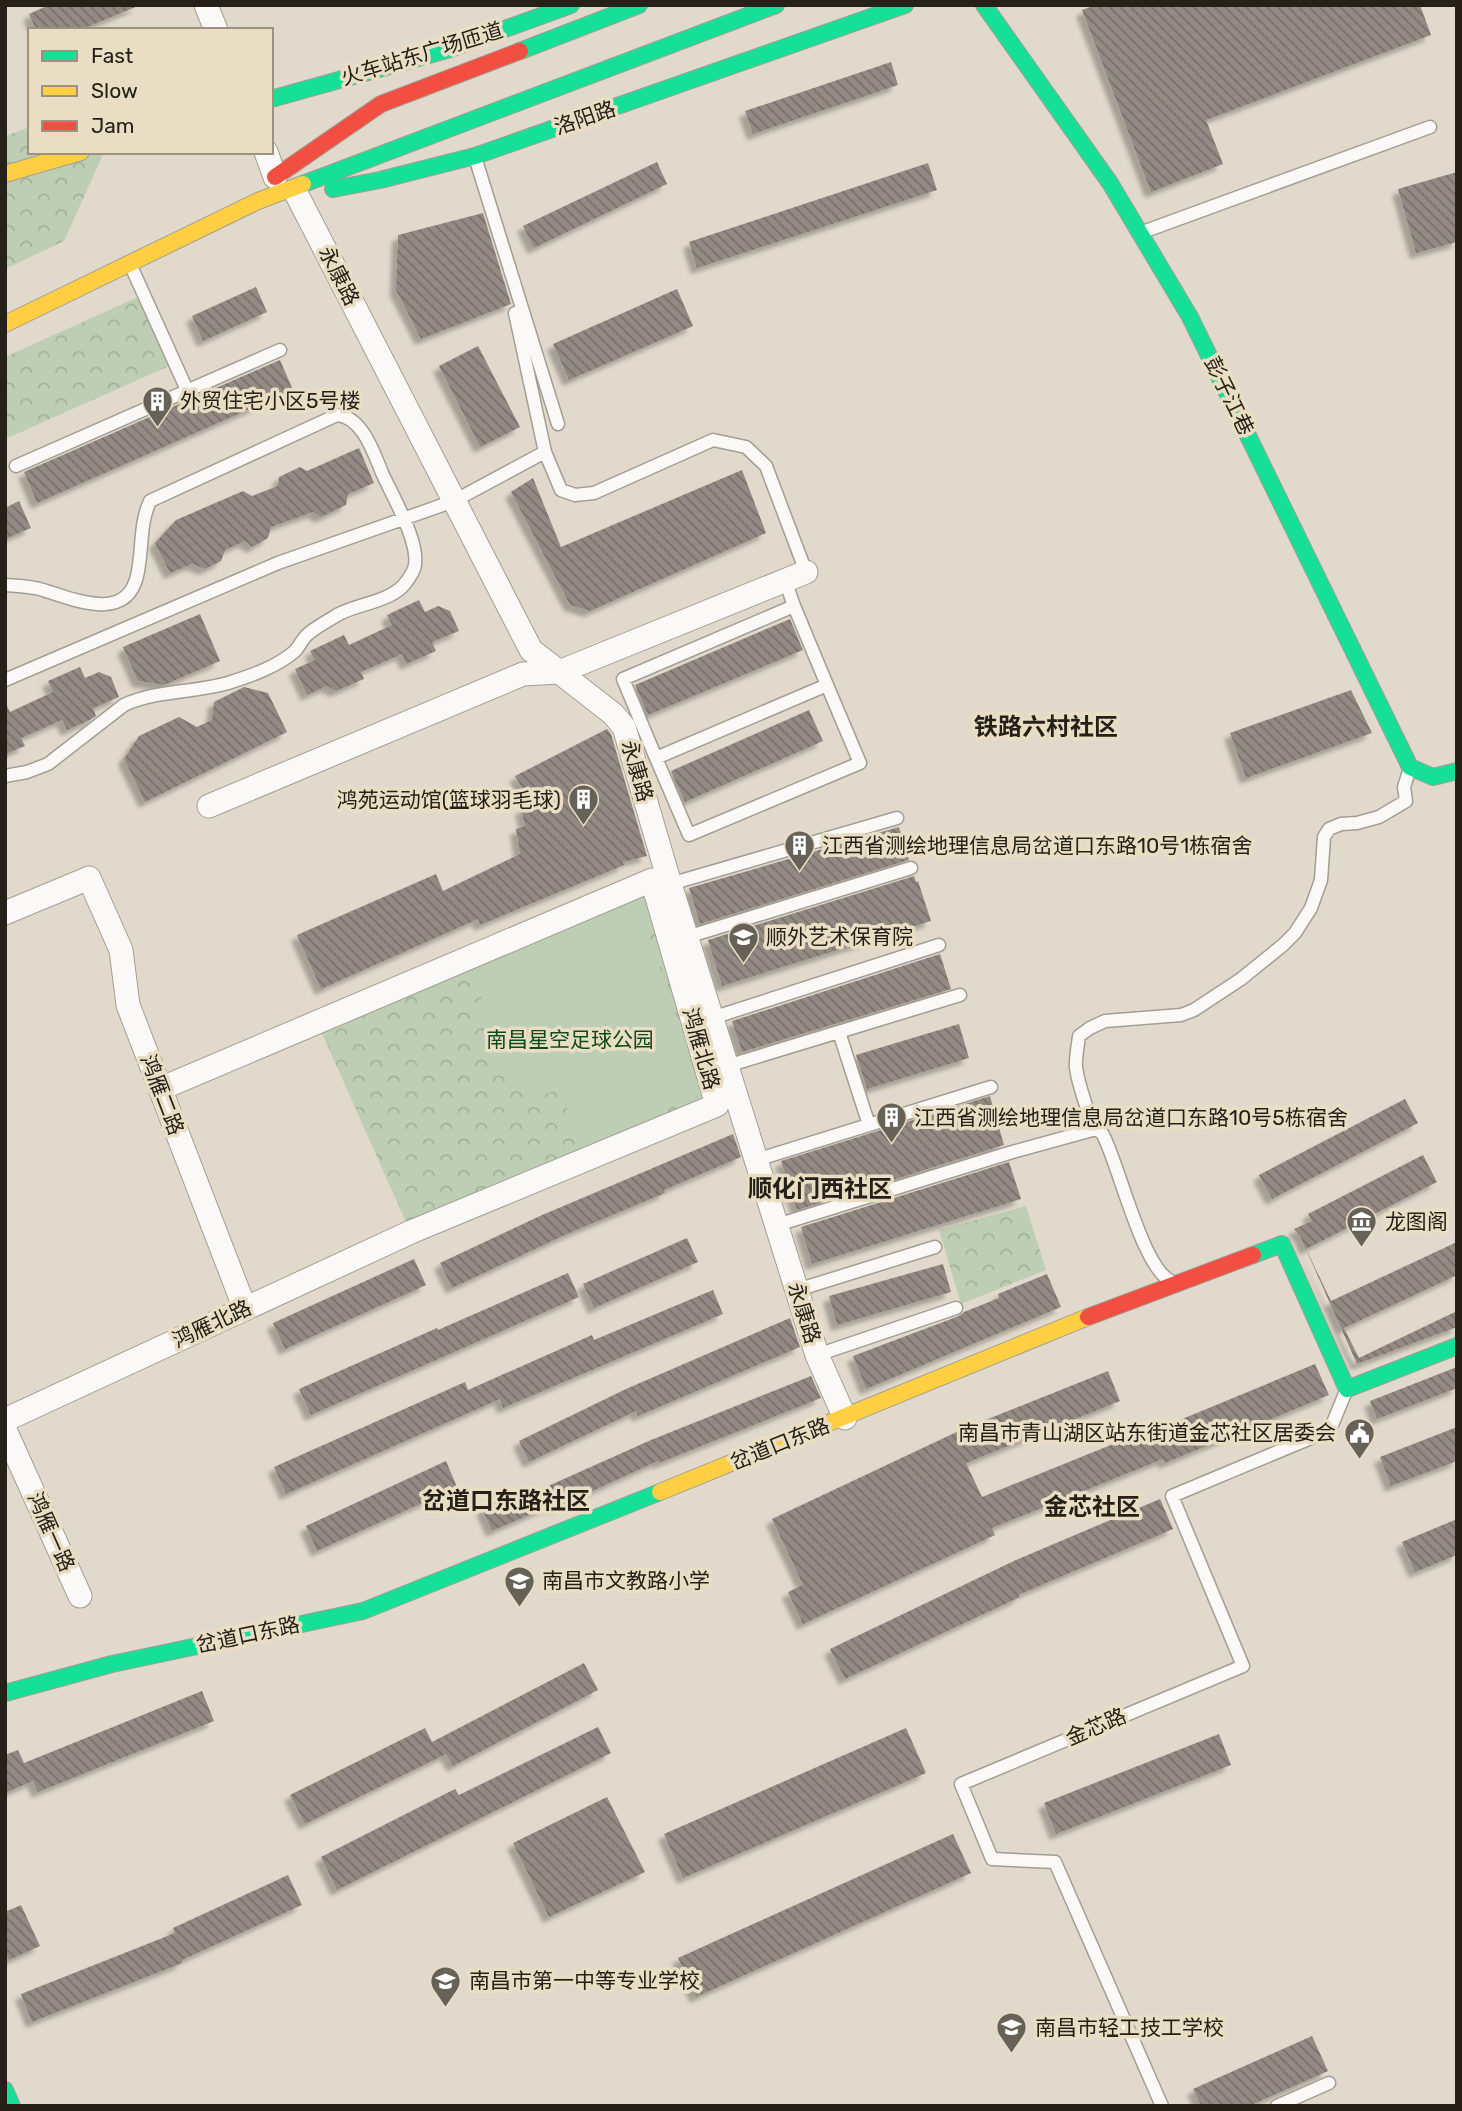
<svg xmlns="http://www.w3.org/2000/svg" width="1462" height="2111" font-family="Rubik,'Noto Sans SC',sans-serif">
	<defs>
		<pattern id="park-crowns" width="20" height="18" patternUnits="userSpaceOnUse" patternTransform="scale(1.75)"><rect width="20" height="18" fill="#bdceb4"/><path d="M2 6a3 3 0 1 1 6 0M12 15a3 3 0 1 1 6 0" fill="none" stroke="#a2b19a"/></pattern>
		<pattern id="building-back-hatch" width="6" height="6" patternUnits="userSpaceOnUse" patternTransform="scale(1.75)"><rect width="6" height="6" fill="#928a83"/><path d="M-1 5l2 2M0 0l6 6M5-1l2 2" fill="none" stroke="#77706a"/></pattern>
		<filter id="shadow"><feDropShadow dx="-6" dy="6" stdDeviation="2" flood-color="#0004"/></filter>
	</defs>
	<rect width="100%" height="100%" fill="#e1dacc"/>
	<path fill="url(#park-crowns)" d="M30,127V152H104L64,241L5,269V136Z
		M138,297L169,366L5,439V357Z
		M646,890L708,1101L406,1222L321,1031Z
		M1026,1206L1046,1270L961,1304L939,1230Z"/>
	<path fill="#bdceb4" d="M637,897L701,1094L583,1148L559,1088L527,1103L469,969Z"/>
	<path fill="url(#building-back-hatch)" filter="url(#shadow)" d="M49,5H138V6L80,30H36L29,14Z
		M1096,5H1420L1431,35L1206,120L1223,164L1151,192L1082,10Z
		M891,62L898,85L753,134L745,111Z
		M657,162L667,184L534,248L523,226Z
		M928,163L937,190L697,268L689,242Z
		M1457,172V242L1416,253L1398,189Z
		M483,213L511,304L421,339L396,290L398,235Z
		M256,287L267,312L203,341L192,316Z
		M677,289L693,326L569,380L553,344Z
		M478,346L520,427L480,447L439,366Z
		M280,360L293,390L37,503L24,472Z
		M359,448L374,483L348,494L346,505L321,517L313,512L271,527L268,538L252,547L245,541L225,550L221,561L205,569L192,564L170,573L155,543L176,520L243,491L252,496L278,486L279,477L300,467L307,471Z
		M742,470L766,533L590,611L570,605L511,492L533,478L561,547Z
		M19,501L31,528L5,539V508Z
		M419,600L425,612L438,606L450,611L459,631L432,642L436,651L406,664L402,654L361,672L364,679L336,691L327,686L307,695L295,669L315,660L310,651L344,635L349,645L392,625L387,615Z
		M200,614L220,661L164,685L138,681L123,647Z
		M790,619L803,650L648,715L635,685Z
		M80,667L85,678L99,672L111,677L119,697L93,708L96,716L90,720L67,730L62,720L21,738L25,746L5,754V702L10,712L53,692L48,681Z
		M244,687L268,693L287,732L145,802L124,759L139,736L179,717L197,727L212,720L214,702Z
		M1351,690L1372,733L1246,778L1230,733Z
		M809,710L823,741L685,802L671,771Z
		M607,729L611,734L647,856L623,862L624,865L480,925L478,919L321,989L297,935L436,874L443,891L520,854L516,829L525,826L521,809L531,804L515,776Z
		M899,827L909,860L700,924L689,888Z
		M914,876L916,882L918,881L931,921L722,986L708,940Z
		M940,954L951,989L742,1052L732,1021Z
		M959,1024L969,1058L867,1089L856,1055Z
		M990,1096L1004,1145L797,1210L781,1161Z
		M1405,1099L1418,1123L1272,1199L1259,1175Z
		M733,1134L741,1157L664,1190L665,1193L567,1234L452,1288L440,1263L540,1216Z
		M1423,1155L1437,1182L1306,1249L1331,1301L1457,1242V1275L1344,1328L1359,1358L1457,1311V1327L1357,1364L1300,1236L1294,1229L1312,1221L1308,1214Z
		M1009,1162L1021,1199L812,1264L801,1227Z
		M687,1238L698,1262L594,1308L583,1284Z
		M414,1259L426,1285L285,1349L273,1323Z
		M943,1264L951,1292L837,1325L829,1296Z
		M568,1273L579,1297L311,1415L299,1389L437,1328L438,1330Z
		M1047,1274L1061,1307L866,1389L853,1356L959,1316L964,1312L999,1298L998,1294Z
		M713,1290L723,1314L503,1408L500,1399L286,1494L274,1467L465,1382L468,1390L592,1335L594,1340Z
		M790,1318L800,1347L638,1416L636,1411L529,1462L519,1441L626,1389Z
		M1315,1364L1329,1395L1165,1463L1163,1459L992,1528L995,1535L803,1624L788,1592L803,1585L772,1519L963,1429L1108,1371L1120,1401L966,1463L982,1497L1133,1436L1134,1439Z
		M1457,1367V1388L1377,1419L1370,1401Z
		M811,1376L821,1398L659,1463L658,1461L553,1509L551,1505L492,1531L482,1508L534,1485L537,1491L651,1440Z
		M1457,1427V1461L1391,1486L1380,1457Z
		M446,1461L457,1487L317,1551L306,1526Z
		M1160,1499L1173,1529L1018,1595L1020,1597L845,1679L830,1649L1016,1560Z
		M1457,1519V1555L1415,1572L1402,1542Z
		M584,1663L598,1690L453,1766L446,1754L305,1824L290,1795L425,1728L432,1742Z
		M202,1691L214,1721L38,1792L33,1781L5,1793V1755L18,1750L24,1763Z
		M598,1727L611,1753L337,1890L321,1857L455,1789L459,1795Z
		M906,1728L926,1773L683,1878L664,1834Z
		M1219,1734L1231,1765L1056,1834L1044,1803Z
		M607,1797L645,1872L549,1917L513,1843Z
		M953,1834L971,1873L696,1997L678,1958Z
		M288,1875L302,1905L182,1960V1963L32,2022L21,1994L175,1933L173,1928Z
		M21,1905L40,1946L9,1960L5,1951V1912Z
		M1312,2036L1328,2071L1249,2106H1201L1193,2089Z"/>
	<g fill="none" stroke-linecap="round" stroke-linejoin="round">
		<defs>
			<path id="lane" d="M475,157L558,424
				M1140,233L1430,127
				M130,264L187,390
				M515,313L545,452L561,490L575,495L594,493L713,440L746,447L766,466L806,572
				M16,466L280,350
				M785,580L794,606L623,679L656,758L827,685L794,606
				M5,585C18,586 31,586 43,590C73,599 126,623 137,576C143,551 139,525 150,501L337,415C363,417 374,454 383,475C393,497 422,546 414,569C412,574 406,583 402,587C386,602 358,604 339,614C329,620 316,627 308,634C302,639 300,646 295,651C277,667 250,676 228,683C193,693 157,690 124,705L48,764L27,772L5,776
				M5,680L278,563L454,501L545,452
				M656,758L689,835L860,763L827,685
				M670,884L897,818
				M687,937L911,868
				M712,1018L939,945
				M839,1032L869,1125
				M727,1066L960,995
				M756,1160L991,1087
				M777,1225L1009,1153L1096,1129
				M1171,1281C1143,1269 1119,1166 1104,1137C1100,1128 1103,1136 1097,1129C1089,1120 1078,1081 1076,1068C1075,1059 1078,1046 1079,1036L1090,1028L1105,1021L1181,1015L1194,1010L1241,979L1283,945L1295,933L1311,908L1321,880L1324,837L1329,829L1341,824L1357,823L1379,817L1406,801L1404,787L1410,768
				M797,1290L935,1247
				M817,1355L956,1308
				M1162,2106L1055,1862L992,1859L961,1784L1243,1666L1172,1496L1330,1430L1346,1391
				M1277,2106L1329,2083"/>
			<path id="street" d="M206,5L216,30
				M266,152L275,177
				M297,195L531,650L613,714L624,727L670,884L817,1355L845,1418
				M209,806L523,674L559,672L806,572
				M5,913L89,878L121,950L128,1005L245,1309
				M5,1420L411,1232L717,1105L652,880L160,1089
				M5,1430L80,1596"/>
			<path id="fast" d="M984,5L1110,183L1190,317L1410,767L1433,777L1457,771
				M520,51L639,5
				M271,99L450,49L571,5
				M303,184L776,5
				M333,189L380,180L475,156L905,5
				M1253,1255L1282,1244L1347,1389L1457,1346
				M5,1693L112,1664L363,1611L660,1492
				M5,2090L12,2106"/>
			<path id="slow" d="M5,174L81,152
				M5,324L258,201L303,184
				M660,1492L1088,1317"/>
			<path id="jam" d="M275,177L381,104L520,51
				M1088,1317L1253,1255"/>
		</defs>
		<use href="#lane" stroke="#a39e93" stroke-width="15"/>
		<use href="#street" stroke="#a39e93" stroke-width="25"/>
		<use href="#fast" stroke="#a39e93" stroke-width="18"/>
		<use href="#slow" stroke="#a39e93" stroke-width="18"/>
		<use href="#jam" stroke="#a39e93" stroke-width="18"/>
		<use href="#lane" stroke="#faf9f7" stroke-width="12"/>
		<use href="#street" stroke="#faf9f7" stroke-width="23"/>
		<use href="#fast" stroke="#16e098" stroke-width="16"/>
		<use href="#slow" stroke="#ffcf43" stroke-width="16"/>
		<use href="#jam" stroke="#f24e42" stroke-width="16"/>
	</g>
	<defs>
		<symbol id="building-pin" viewBox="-11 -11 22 30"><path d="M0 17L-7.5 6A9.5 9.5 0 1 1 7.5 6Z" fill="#676257" stroke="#e9dec4"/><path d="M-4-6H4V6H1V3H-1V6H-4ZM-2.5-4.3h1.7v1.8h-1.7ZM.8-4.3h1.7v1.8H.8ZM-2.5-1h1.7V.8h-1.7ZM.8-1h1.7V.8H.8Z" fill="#fff"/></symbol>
		<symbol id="school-pin" viewBox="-11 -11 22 30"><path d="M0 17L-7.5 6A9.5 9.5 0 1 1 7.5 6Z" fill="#676257" stroke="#e9dec4"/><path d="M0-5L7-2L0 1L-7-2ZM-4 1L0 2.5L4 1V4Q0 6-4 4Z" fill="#fff"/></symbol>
		<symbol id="museum-pin" viewBox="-11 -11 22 30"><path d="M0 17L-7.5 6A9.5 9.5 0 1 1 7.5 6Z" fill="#676257" stroke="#e9dec4"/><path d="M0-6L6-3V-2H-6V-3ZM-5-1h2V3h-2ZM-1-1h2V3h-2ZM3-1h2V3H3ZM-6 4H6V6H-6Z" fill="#fff"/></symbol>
		<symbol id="civic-pin" viewBox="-11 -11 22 30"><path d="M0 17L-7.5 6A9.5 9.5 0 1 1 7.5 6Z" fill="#676257" stroke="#e9dec4"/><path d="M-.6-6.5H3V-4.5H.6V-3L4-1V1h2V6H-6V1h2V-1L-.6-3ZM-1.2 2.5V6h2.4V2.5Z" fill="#fff"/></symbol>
	</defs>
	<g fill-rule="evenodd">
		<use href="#building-pin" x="140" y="384" width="35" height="47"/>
		<use href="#building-pin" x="566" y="782" width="35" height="47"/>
		<use href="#building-pin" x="782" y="828" width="35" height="47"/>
		<use href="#school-pin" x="726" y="920" width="35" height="47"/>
		<use href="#building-pin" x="874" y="1100" width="35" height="47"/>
		<use href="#museum-pin" x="1344" y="1204" width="35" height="47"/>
		<use href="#civic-pin" x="1342" y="1416" width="35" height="47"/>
		<use href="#school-pin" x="502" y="1564" width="35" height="47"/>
		<use href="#school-pin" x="428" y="1964" width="35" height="47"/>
		<use href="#school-pin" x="994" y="2010" width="35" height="47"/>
	</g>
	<g text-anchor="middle" stroke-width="7" stroke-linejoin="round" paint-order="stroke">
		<g font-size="21" fill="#252118" stroke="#e9dec4">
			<text transform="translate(422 54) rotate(-17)" y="7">火车站东广场匝道</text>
			<text transform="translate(585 118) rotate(-19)" y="7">洛阳路</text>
			<text transform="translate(339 276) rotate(63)" y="7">永康路</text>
			<text transform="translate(1229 396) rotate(64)" y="7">彭子江巷</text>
			<text transform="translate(637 771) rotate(74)" y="7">永康路</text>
			<text transform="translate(701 1049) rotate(74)" y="7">鸿雁北路</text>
			<text transform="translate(162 1095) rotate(69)" y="7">鸿雁二路</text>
			<text transform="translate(804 1313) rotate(73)" y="7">永康路</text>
			<text transform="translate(212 1324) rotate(-25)" y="7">鸿雁北路</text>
			<text transform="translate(780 1444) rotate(-22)" y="7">岔道口东路</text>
			<text transform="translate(51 1532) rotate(66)" y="7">鸿雁一路</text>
			<text transform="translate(248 1635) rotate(-12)" y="7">岔道口东路</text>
			<text transform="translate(1096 1727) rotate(-23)" y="7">金芯路</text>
		</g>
		<g font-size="21" fill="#252118" stroke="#e9dec4" text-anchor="start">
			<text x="180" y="408">外贸住宅小区5号楼</text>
			<text x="561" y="807" text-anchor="end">鸿苑运动馆(篮球羽毛球)</text>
			<text x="822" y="853">江西省测绘地理信息局岔道口东路10号1栋宿舍</text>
			<text x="766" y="944">顺外艺术保育院</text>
			<text x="914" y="1125">江西省测绘地理信息局岔道口东路10号5栋宿舍</text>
			<text x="1385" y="1229">龙图阁</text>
			<text x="1336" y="1440" text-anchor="end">南昌市青山湖区站东街道金芯社区居委会</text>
			<text x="542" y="1588">南昌市文教路小学</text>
			<text x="469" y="1988">南昌市第一中等专业学校</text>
			<text x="1035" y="2035">南昌市轻工技工学校</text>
		</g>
		<g font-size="21" fill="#0c4c1a" stroke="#e9dec4">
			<text x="570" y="1047">南昌星空足球公园</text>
		</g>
		<g font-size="24" font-weight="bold" fill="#252118" stroke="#e9dec4">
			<text x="1046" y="735">铁路六村社区</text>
			<text x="820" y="1197">顺化门西社区</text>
			<text x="506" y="1509">岔道口东路社区</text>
			<text x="1092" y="1515">金芯社区</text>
		</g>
	</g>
	<rect width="1462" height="2111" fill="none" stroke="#252118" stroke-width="14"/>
	<rect x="28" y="28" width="245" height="126" fill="#e9dec4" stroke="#9b927f" stroke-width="2"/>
	<rect x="42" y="51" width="35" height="10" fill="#16e098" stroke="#9b927f" stroke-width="2"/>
	<text x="91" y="63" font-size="21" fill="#252118">Fast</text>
	<rect x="42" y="86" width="35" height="10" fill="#ffcf43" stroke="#9b927f" stroke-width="2"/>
	<text x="91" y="98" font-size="21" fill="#252118">Slow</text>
	<rect x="42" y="121" width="35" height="10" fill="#f24e42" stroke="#9b927f" stroke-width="2"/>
	<text x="91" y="133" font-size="21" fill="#252118">Jam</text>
</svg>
